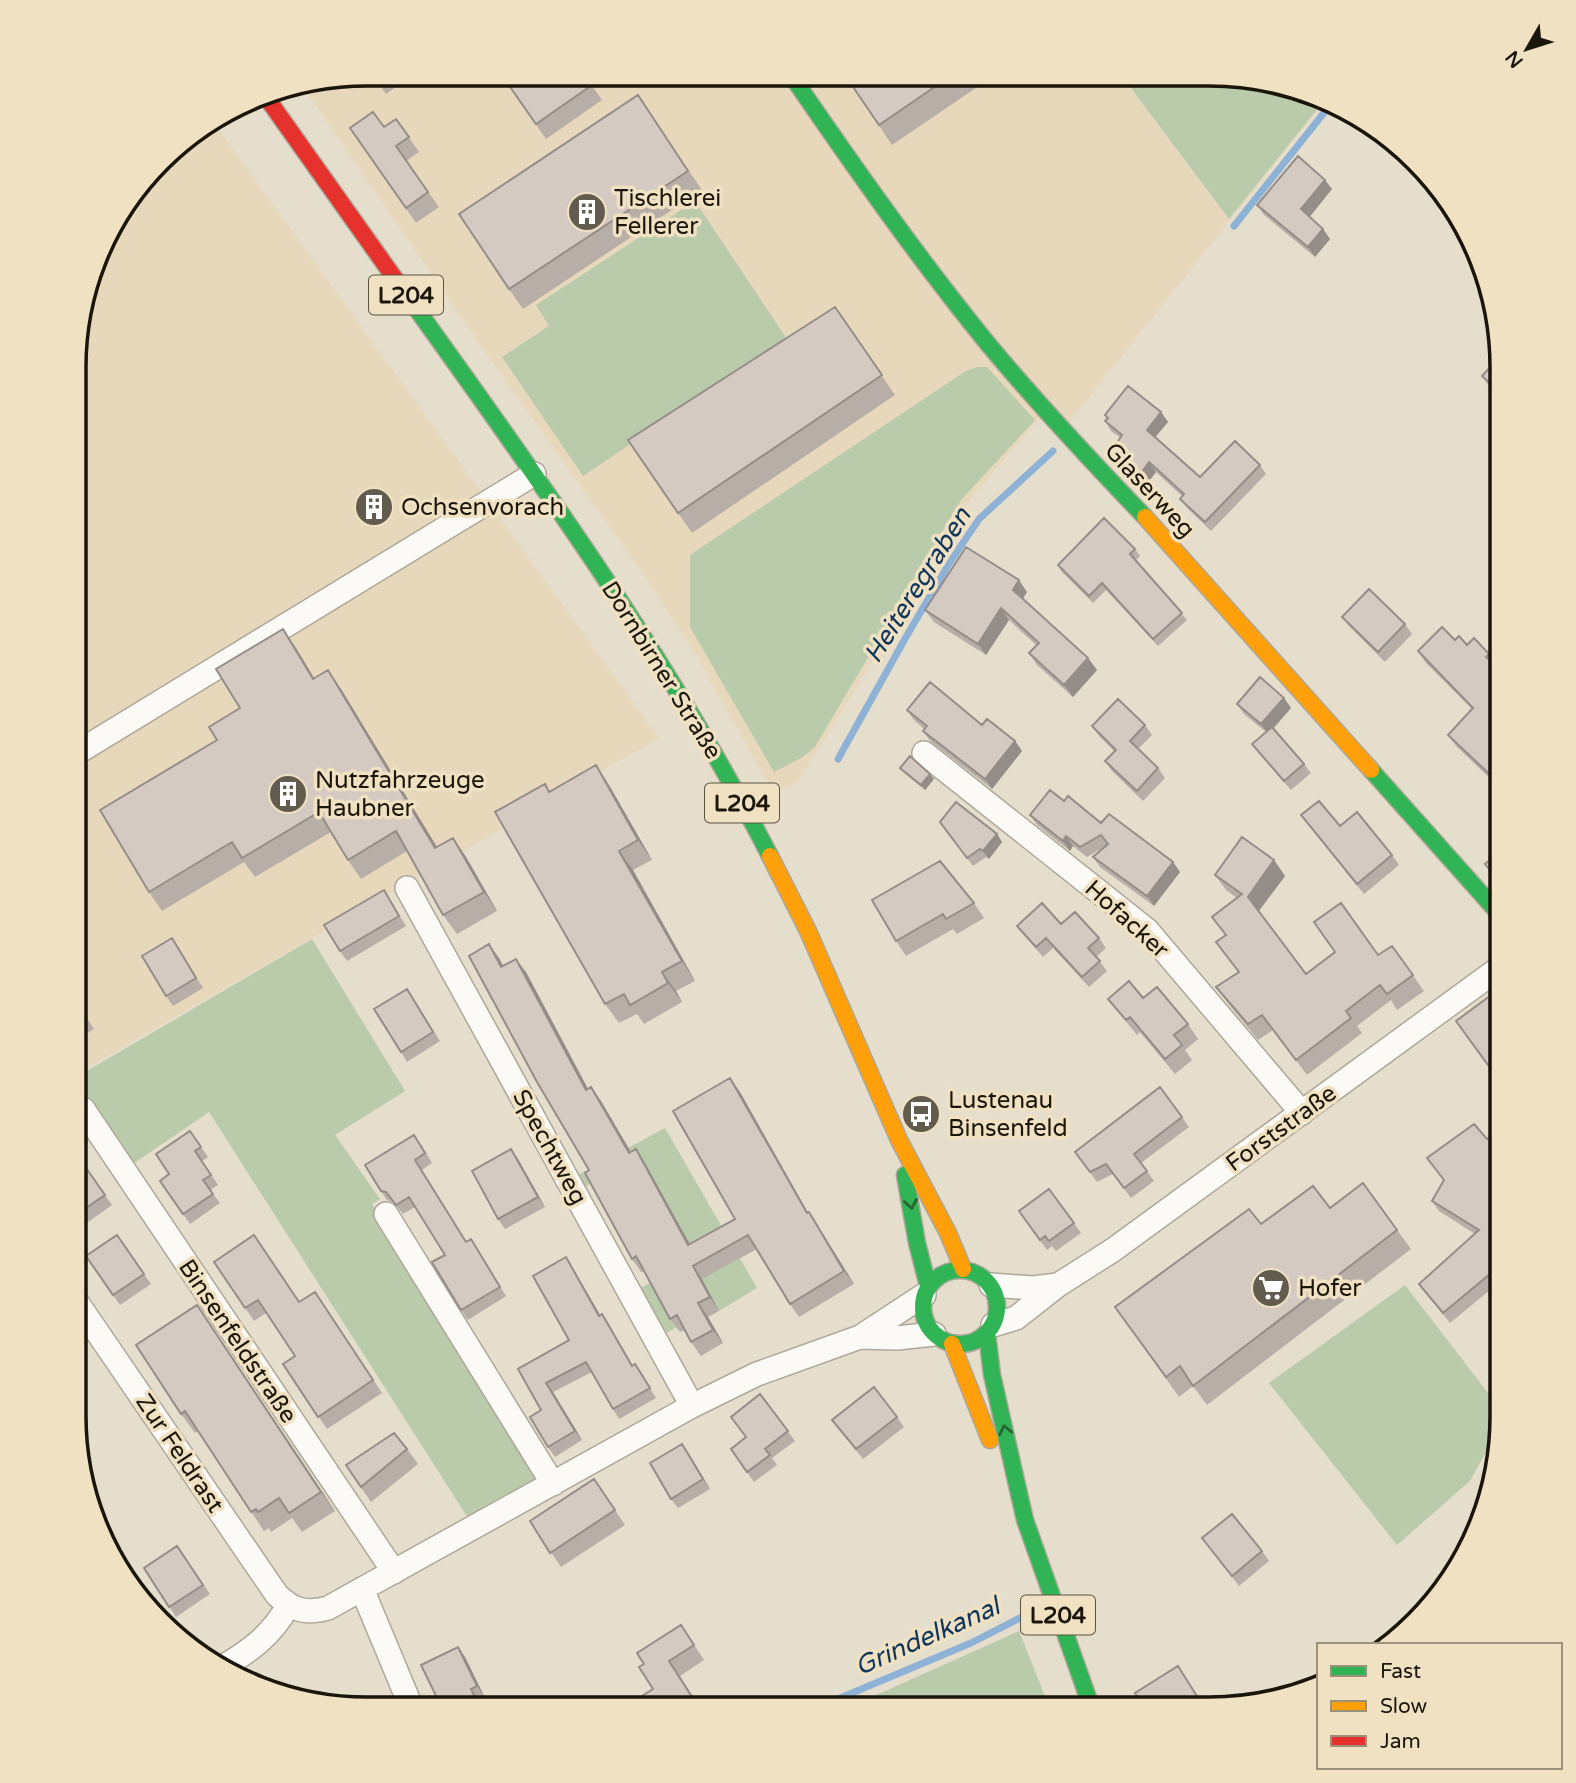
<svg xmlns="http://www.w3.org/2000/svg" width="1576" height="1783" font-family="'Varela Round',sans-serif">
	<rect width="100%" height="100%" fill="#e6decc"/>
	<path fill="#e7d8bc" d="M367,74L1247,76L1324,102L1068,424L1038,420L967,503L900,617L798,782L774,793L694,652L644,575L485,352L301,84Z
		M214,123L659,738L75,1075L76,328L113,220L174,146Z"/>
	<path fill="#bacbac" d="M1122,76H1247L1323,102L1229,219Z
		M695,201L787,339L583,476L502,357L549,326L536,305Z
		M977,367H987L1035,420L961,500L815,747L803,757L774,772L690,627V555L966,371Z
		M312,939L405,1091L335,1135L380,1199L372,1204L535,1467L536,1474L534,1480L468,1518L209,1112L130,1166L75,1080V1078Z
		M665,1128L757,1288L719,1311L697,1270L677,1327L663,1335L637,1290L659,1278L688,1241L645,1163L611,1172L585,1187L581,1185L576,1176Z
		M1405,1285L1502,1411V1423L1470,1481L1397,1545L1269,1383Z
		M1019,1631L1050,1709H845Z"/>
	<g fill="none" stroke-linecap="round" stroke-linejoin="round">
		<path stroke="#8eb1d6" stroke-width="7" d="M1234,226L1331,104
			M838,759L906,637L950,562L979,519L1053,451
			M814,1709L971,1643L1020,1618"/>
		<defs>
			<path id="street" d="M924,753L1147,930L1302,1113
				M75,754L534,474
				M407,888L692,1406
				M83,1109L394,1572
				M386,1214L553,1484
				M991,1285L1033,1288L1058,1285
				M74,1298L277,1595C294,1611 306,1614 328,1608L692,1406L757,1374L860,1337L924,1295
				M993,1325L1016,1318L1058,1285L1113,1250L1502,966
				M860,1337L897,1338L934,1334
				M362,1589L412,1709
				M219,1669C249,1652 271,1636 288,1606"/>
			<path id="fast" d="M791,75C854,167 918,258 988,344C1038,404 1091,461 1145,517
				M403,290C534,473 667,655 770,856
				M1371,770L1502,917
				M905,1175L917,1243L928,1286
				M923 1307a37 37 0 1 1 74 0a37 37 0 1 1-74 0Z
				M987,1333L992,1375L1025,1520L1092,1709"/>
			<path id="slow" d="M1145,517L1371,770
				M770,856L808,931L899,1140L948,1233L963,1269
				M952,1344L990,1440"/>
			<path id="jam" d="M264,94L403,290"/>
		</defs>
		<use href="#street" stroke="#aea89a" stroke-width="26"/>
		<use href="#fast" stroke="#aea89a" stroke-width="19"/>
		<use href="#slow" stroke="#aea89a" stroke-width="19"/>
		<use href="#jam" stroke="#aea89a" stroke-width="19"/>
		<use href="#street" stroke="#fbfaf7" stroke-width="23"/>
		<use href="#fast" stroke="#30b455" stroke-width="16"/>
		<use href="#slow" stroke="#ff9f0a" stroke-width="16"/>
		<use href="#jam" stroke="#e5322d" stroke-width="16"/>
	</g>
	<path fill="#b7aea7" d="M372,74H415L386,94Z
		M501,74H584L602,100L546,139Z
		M845,75H995L892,145Z
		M651,115L702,190L523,309L509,289Z
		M396,119L419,152L406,161L439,207L416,223L350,128L384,127Z
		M1332,189L1309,217L1323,229L1330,239L1315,257L1264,215L1257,205Z
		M1468,260L1487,273L1489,283L1475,270Z
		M835,307L895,395L692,533L678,513Z
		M1502,354V397L1488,385L1482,376Z
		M1161,412L1168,422L1155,437L1200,477L1260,465L1266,474L1211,531L1187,508L1180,499L1182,496L1156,472L1146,485L1120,457L1114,448L1121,438L1111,431L1105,421L1107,419L1105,415Z
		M1135,549L1140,556L1136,560L1187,620L1158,646L1106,590L1093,603L1062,572L1058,565Z
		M1027,592L1023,599L1088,658L1097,670L1073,697L1037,665L1029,653L1036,645L1009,620L986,655L934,622L925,610Z
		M1342,617L1405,624L1412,634L1385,662L1349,626Z
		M1455,640L1489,654L1497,666L1496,667L1502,673V790L1456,746L1448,735L1472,709L1426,663L1418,651Z
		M296,648L314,678L341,689L437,847L453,838L466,857L497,911L457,934L443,915L407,851L361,879L348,860L331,832L255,877L244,862L162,911L149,892L217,740L240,708Z
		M1284,698L1291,708L1274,728L1304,764L1311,773L1291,790L1259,753L1252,744L1266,732L1244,714L1237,704Z
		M907,710L982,725L1015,741L1022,751L992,789L930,741L923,731L924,729L914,720Z
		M1145,725L1152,735L1138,749L1158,768L1165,778L1143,801L1112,771L1105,761L1114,751L1099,736L1092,726Z
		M900,768L934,779L925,790L904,773Z
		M545,784L549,791L609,785L652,860L633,870L695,981L676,991L682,1002L644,1024L637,1014L619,1023L605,1004Z
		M1064,801L1173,862L1180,872L1154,906L1100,867L1093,857L1106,846L1087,857L1073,846L1070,851L1037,825L1030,815Z
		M1301,815L1340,826L1392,855L1399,865L1364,894Z
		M946,831L997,834L1002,842L989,859L986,857L973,866Z
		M1502,838V886L1485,864L1497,855L1491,847Z
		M1274,860L1285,876L1259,911L1306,974L1378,955L1392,946L1424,991L1397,1010L1391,1000L1357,1026L1362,1033L1307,1075L1273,1030L1258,1040L1227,1002L1216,987L1238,972L1216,942L1226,936L1212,917L1237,898L1226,890L1215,875Z
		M384,890L406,926L347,961L340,951Z
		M872,900L974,903L984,918L957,934L953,929L906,956L896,941Z
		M1061,924L1099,938L1106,948L1096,957L1107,971L1089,987L1053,948L1043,957L1024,935L1017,926Z
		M172,938L203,988L173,1006L166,996Z
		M489,944L503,966L526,972L588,1089L601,1101L631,1152L645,1163L690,1244L735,1219L740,1092L808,1213L818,1226L854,1284L799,1317L790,1304L757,1249L702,1279L719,1311L708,1317L723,1343L701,1356L691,1342L685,1330L680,1332L670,1319L644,1271L641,1272L632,1259L589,1170Z
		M1502,987V1075L1497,1078L1456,1021Z
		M1143,998L1188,1024L1198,1039L1185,1050L1192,1060L1175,1074L1140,1032L1137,1035L1119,1013L1108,999Z
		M414,999L440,1041L407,1062L401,1052Z
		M75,1000L94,1029L75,1041Z
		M1160,1087L1189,1127L1141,1163L1154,1181L1131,1198L1113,1174L1097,1182L1075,1152Z
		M190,1131L208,1157L202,1161L218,1185L210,1190L220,1203L190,1224L160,1181L169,1174Z
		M1487,1139L1502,1144V1168L1500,1170L1502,1172V1280L1450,1323L1419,1284L1475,1234L1439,1211L1432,1201L1444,1181L1427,1158Z
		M421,1144L432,1163L422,1170L466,1242L471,1239L506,1296L468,1320L461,1310L445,1255L415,1207L403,1214L393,1202L387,1200L381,1191Z
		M511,1149L518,1159L545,1207L505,1229L498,1219Z
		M84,1165L112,1205L81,1227L76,1220L74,1221L75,1172Z
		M1049,1189L1081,1233L1056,1251L1052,1246L1047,1250L1019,1211Z
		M1330,1208L1397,1230L1411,1249L1207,1405L1193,1386L1179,1397L1115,1307L1261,1224Z
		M117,1235L151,1284L120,1305L86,1256Z
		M214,1262L299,1302L324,1305L382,1393L327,1429L283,1364L295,1356L266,1313L254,1321Z
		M572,1267L600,1315L608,1323L632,1365L635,1364L656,1398L619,1419L613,1409L592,1372L553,1392L582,1440L555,1457L548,1447L541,1410L518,1369L569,1340Z
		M197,1305L335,1511L302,1532L292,1518L271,1532L269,1528L264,1531L198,1431L195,1433L181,1414Z
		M760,1394L795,1441L772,1458L777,1465L754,1482L731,1449L746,1438Z
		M897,1417L904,1427L863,1459L832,1420Z
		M407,1449L418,1464L371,1502L346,1465Z
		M689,1454L710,1489L678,1508L671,1499Z
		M594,1479L625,1525L561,1567L530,1521Z
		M1202,1538L1262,1551L1269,1561L1239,1586Z
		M177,1546L210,1594L176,1617L144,1568Z
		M681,1625L704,1660L680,1676L701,1709H639L653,1689L644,1664Z
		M465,1657L484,1696L478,1699L483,1709H443L440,1704Z"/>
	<path fill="#958d88" d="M1325,180L1332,189L1308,219L1301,209Z
		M1323,229L1330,239L1315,257L1308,247Z
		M1161,412L1168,422L1153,440L1147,430Z
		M1149,462L1156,472L1146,485L1139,476Z
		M1019,580L1027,592L1021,601L1013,590Z
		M1001,608L1009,620L986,655L978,644Z
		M283,629L296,648L326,698L313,679Z
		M1088,658L1097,670L1073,697L1064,685Z
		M328,670L341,689L449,867L435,848Z
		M1284,698L1291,708L1268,734L1261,724Z
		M1015,741L1022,751L992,789L985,779Z
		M596,765L609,785L652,860L638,840Z
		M930,774L934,779L925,790L921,785Z
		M997,834L1002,842L989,859L983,851Z
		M1066,836L1073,846L1070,851L1063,841Z
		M453,838L466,857L497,911L484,892Z
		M619,851L633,870L695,981L682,961Z
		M1274,860L1285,876L1258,912L1248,897Z
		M1173,862L1180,872L1154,906L1147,896Z
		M489,944L499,958L511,980L501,967Z
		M516,959L526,972L596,1104L586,1090Z
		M662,972L676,991L682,1002L668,983Z
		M730,1078L740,1092L816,1227L807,1213Z
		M591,1087L601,1101L639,1166L629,1153Z
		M511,1149L518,1159L545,1207L538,1197Z
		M636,1149L645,1163L698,1259L688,1245Z
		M809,1212L818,1226L854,1284L844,1271Z
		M566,1257L572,1267L606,1325L599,1316Z
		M693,1266L702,1279L719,1311L710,1297Z
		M698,1303L708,1317L723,1343L713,1330Z
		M197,1305L211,1325L335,1511L321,1492Z
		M602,1314L608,1323L638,1375L632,1366Z
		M546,1383L553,1392L582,1440L575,1431Z
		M682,1444L689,1454L710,1489L703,1479Z
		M458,1647L465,1657L484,1696L477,1686Z
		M471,1689L478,1699L483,1709H481Z"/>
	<path fill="#d5cac2" stroke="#958d88" stroke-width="2" d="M501,74H584L592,85L536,124Z
		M845,75H952L879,125Z
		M638,95L688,171L509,289L459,214Z
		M373,112L384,127L396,119L409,137L396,146L428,192L406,208L350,128Z
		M1298,156L1325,180L1301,209L1323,229L1308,247L1257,205Z
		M1476,251L1487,273L1488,278L1468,260Z
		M835,307L882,375L678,513L628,440Z
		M1502,354V394L1482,376Z
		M1128,386L1161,412L1147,430L1200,477L1235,441L1260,465L1205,522L1180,499L1184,494L1149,462L1139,476L1114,448L1122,435L1105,421L1108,418L1105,415Z
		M1104,518L1135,549L1130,554L1182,613L1153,639L1102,583L1089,596L1058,565Z
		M966,547L1019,580L1013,590L1088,658L1064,685L1029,653L1039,643L1001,608L978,644L925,610Z
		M1369,589L1405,624L1378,652L1342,617Z
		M1442,627L1455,640L1459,636L1467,645L1474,638L1489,654L1486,657L1502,673V786L1448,735L1473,708L1418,651Z
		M283,629L313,679L328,670L435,848L453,838L484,892L443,915L396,831L348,860L319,812L242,858L232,842L149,892L100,810L217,740L209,727L240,708L216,669Z
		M1260,677L1284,698L1261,724L1237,704Z
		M930,682L982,725L987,719L1015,741L985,779L923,731L927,726L907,710Z
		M1118,699L1145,725L1130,741L1158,768L1137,791L1105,761L1116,750L1092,726Z
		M1272,727L1304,764L1284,781L1252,744Z
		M910,756L930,774L921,785L900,768Z
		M596,765L638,840L619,851L682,961L662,972L668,983L630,1005L624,994L605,1004L495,812L545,784L549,792Z
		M1050,790L1064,801L1068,796L1101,823L1109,814L1173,862L1147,896L1093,857L1108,844L1101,835L1080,847L1066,836L1063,841L1030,815Z
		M1319,801L1340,826L1357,812L1392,855L1357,884L1301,815Z
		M956,802L997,834L983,851L980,849L967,858L940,822Z
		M1242,837L1274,860L1248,897L1306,974L1335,952L1314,922L1341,903L1378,955L1392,946L1413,975L1387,994L1380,985L1346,1011L1351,1018L1296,1060L1262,1015L1248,1024L1216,987L1239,972L1216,942L1226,935L1212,917L1242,894L1215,875Z
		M1502,838V878L1501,877L1497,879L1485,864L1497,854L1491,847Z
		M940,861L974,903L946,919L943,914L896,941L872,900Z
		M384,890L399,916L340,951L324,925Z
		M1042,903L1061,924L1075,912L1099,938L1088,948L1100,961L1082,977L1046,938L1036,947L1017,926Z
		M172,938L196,978L166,996L142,956Z
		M489,944L501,967L516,959L586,1090L591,1087L629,1153L636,1149L688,1245L735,1219L673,1111L730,1078L807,1213L809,1212L844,1271L790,1304L748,1235L693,1266L710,1297L698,1303L713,1330L691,1342L677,1315L670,1319L636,1256L632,1259L585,1173L589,1170L537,1082L469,956Z
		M1129,981L1143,998L1157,987L1188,1024L1174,1035L1182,1045L1165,1059L1130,1017L1126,1020L1108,999Z
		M1502,987V1032L1492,1039L1502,1052V1054L1488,1065L1456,1021Z
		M407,989L433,1032L401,1052L374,1009Z
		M75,1001L80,1010L75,1013Z
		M1160,1087L1182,1117L1134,1154L1147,1171L1124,1188L1106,1164L1090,1172L1075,1152Z
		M1474,1124L1487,1139L1494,1134L1502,1144V1153L1493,1160L1502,1172V1273L1501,1274L1496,1269L1443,1313L1419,1284L1479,1230L1432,1201L1444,1180L1427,1158Z
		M190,1131L201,1147L195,1151L211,1175L203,1180L213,1194L183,1214L160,1181L169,1174L156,1154Z
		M414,1135L425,1153L415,1160L466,1242L471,1239L500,1287L461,1310L432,1262L445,1255L409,1197L396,1205L386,1192L381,1191L365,1165Z
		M511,1149L538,1197L498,1219L472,1171Z
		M84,1165L105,1195L74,1216L75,1172Z
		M1363,1183L1397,1230L1193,1386L1180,1366L1166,1377L1115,1307L1249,1209L1261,1224L1313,1186L1330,1208Z
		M1049,1189L1074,1223L1049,1241L1045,1236L1040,1240L1019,1211Z
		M117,1235L144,1274L113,1295L86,1256Z
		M254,1235L299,1302L315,1292L373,1380L318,1417L283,1364L295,1356L258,1300L245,1308L214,1262Z
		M566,1257L599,1316L602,1314L632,1366L635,1364L650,1388L613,1409L586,1362L546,1383L575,1431L548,1447L530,1417L541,1410L518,1369L569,1340L533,1276Z
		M197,1305L321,1492L289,1513L279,1498L258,1512L256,1509L251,1512L185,1411L181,1414L136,1345Z
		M874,1387L897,1417L856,1449L832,1420Z
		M760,1394L788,1431L765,1449L770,1455L747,1472L731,1449L746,1437L731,1417Z
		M394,1433L407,1449L361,1487L346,1465Z
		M682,1444L703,1479L671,1499L650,1463Z
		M594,1479L615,1510L550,1553L530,1521Z
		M1232,1514L1262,1551L1232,1576L1202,1538Z
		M177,1546L203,1585L169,1607L144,1568Z
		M681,1625L694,1645L669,1661L692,1697L673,1709H639L634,1701L653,1689L639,1667L644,1664L637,1653Z
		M458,1647L477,1686L471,1689L481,1709H445L442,1703L440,1704L421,1665Z
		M1178,1666L1205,1709H1145L1135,1693Z"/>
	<defs><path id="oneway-chevron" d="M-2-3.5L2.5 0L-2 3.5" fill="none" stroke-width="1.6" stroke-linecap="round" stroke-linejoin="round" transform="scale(1.75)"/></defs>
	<g stroke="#266530">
		<use href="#oneway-chevron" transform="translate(911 1204) rotate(80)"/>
		<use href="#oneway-chevron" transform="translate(1005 1430) rotate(-102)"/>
	</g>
	<defs>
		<symbol id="building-disc" viewBox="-11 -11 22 22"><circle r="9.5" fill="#625c4f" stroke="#f0e1c2"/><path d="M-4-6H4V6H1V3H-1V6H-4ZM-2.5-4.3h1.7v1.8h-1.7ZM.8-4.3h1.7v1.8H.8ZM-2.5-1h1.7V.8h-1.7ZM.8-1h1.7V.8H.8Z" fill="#fff"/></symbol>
		<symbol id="bus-disc" viewBox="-11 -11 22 22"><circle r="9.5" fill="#625c4f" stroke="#f0e1c2"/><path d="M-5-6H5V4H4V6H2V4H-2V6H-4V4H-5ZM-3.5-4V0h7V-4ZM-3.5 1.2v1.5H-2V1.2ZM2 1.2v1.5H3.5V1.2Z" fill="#fff"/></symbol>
		<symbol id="supermarket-disc" viewBox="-11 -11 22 22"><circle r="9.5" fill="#625c4f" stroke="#f0e1c2"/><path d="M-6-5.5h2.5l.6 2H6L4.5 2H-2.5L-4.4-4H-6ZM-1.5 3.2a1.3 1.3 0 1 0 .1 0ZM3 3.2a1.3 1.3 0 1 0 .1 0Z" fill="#fff"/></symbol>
	</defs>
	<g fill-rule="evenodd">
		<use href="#building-disc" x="565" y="190" width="44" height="44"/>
		<use href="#building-disc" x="352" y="485" width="44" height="44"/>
		<use href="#building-disc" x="266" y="772" width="44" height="44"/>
		<use href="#bus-disc" x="899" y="1092" width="44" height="44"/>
		<use href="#supermarket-disc" x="1249" y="1266" width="44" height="44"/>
	</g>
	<g text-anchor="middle" stroke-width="7" stroke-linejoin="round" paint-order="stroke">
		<g fill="#f0e1c2" stroke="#5b5342" stroke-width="2">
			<rect x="369" y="275.5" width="74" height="39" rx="5"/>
			<rect x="705" y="783.5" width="74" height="39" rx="5"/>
			<rect x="1021" y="1595.5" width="74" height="39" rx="5"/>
		</g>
		<g font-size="23" font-weight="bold" fill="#1b160b">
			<text x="406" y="303">L204</text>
			<text x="742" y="811">L204</text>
			<text x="1058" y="1623">L204</text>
		</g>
		<g font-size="24" fill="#1b160b" stroke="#f0e1c2" text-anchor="start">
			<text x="614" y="206">Tischlerei<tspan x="614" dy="28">Fellerer</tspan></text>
			<text x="401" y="515">Ochsenvorach</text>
			<text x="315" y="788">Nutzfahrzeuge<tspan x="315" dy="28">Haubner</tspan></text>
			<text x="948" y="1108">Lustenau<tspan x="948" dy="28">Binsenfeld</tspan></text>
			<text x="1298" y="1296">Hofer</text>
		</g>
		<g font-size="24" fill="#1b160b" stroke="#f0e1c2">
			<text transform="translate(1150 490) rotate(47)" y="8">Glaserweg</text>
			<text transform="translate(662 670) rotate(58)" y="8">Dornbirner Straße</text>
			<text transform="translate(1127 919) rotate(42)" y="8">Hofacker</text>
			<text transform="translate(1281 1128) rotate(-36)" y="8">Forststraße</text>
			<text transform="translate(550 1147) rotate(61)" y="8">Spechtweg</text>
			<text transform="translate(238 1341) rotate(56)" y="8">Binsenfeldstraße</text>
			<text transform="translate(180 1453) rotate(56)" y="8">Zur Feldrast</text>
		</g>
		<g font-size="26" font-style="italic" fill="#0e355c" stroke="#f0e1c2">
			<text transform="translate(917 585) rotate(-58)" y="9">Heiteregraben</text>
			<text transform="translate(927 1636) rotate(-24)" y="9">Grindelkanal</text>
		</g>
	</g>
	<path d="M0 0H1576V1783H0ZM367 86H1209A281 281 0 0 1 1490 367V1416A281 281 0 0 1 1209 1697H367A281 281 0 0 1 86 1416V367A281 281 0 0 1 367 86Z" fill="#f0e1c2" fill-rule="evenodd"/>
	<path fill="none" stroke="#1b160b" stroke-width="3.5" d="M367 86H1209A281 281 0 0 1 1490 367V1416A281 281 0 0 1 1209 1697H367A281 281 0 0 1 86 1416V367A281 281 0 0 1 367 86Z"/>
	<rect x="1317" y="1643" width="245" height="126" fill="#f0e1c2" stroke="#9b9079" stroke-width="2"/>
	<rect x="1331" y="1666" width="35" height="10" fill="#30b455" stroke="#9b9079" stroke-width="2"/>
	<text x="1380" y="1678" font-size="21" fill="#1b160b">Fast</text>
	<rect x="1331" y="1701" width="35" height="10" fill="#ff9f0a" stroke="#9b9079" stroke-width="2"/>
	<text x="1380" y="1713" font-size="21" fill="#1b160b">Slow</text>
	<rect x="1331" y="1736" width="35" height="10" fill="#e5322d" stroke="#9b9079" stroke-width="2"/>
	<text x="1380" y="1748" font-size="21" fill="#1b160b">Jam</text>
	<g transform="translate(1527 49) rotate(231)" stroke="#f0e1c2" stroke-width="5" paint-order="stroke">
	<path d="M0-5L12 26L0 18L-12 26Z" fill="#1b160b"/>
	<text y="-10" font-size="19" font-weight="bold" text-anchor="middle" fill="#1b160b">N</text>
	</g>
</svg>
